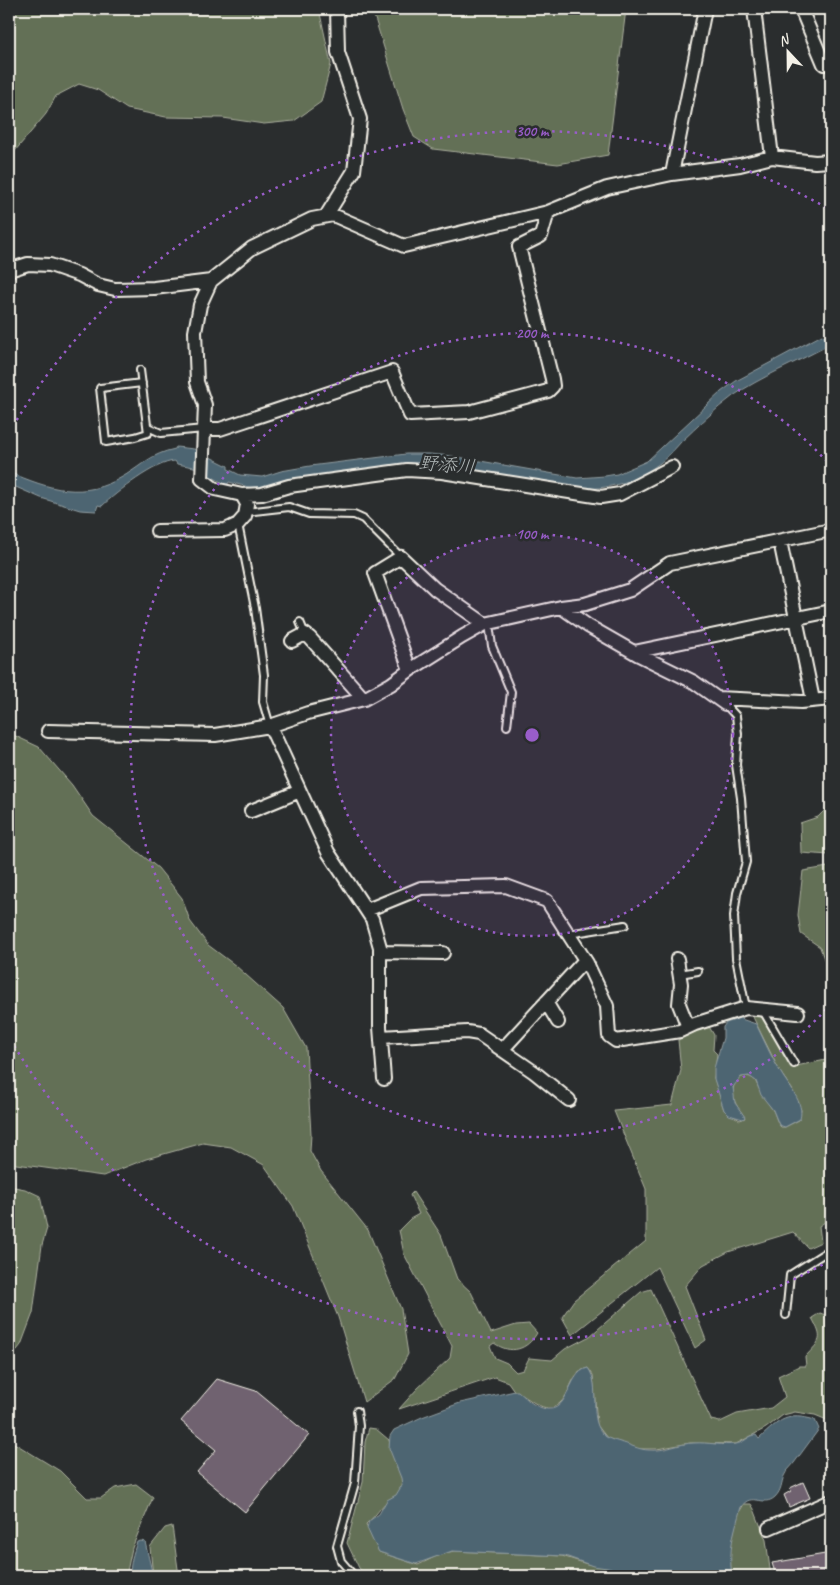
<svg xmlns="http://www.w3.org/2000/svg" width="840" height="1585" font-family="Caveat,'Klee One',sans-serif">
	<rect width="100%" height="100%" fill="#2a2d2e"/>
	<filter id="ink" filterUnits="userSpaceOnUse"><feTurbulence type="fractalNoise" baseFrequency=".02" numOctaves="2"/><feDisplacementMap in="SourceGraphic" scale="10" xChannelSelector="R" yChannelSelector="G"/><feConvolveMatrix kernelMatrix="1 2 1 2 8 2 1 2 1" color-interpolation-filters="sRGB"/></filter>
	<g filter="url(#ink)">
		<path fill="#636f56" stroke="#acb09f" d="M9,9H319L331,64L321,102L294,121L264,124L223,118L166,117L127,109L98,90L79,84L56,96L46,114L9,158Z
			M372,9H626L608,155L558,164L433,149L414,137L403,109Z
			M9,733L39,747L72,785L93,816L158,868L182,898L190,921L208,945L236,966L283,1008L306,1048L311,1134L310,1151L321,1171L368,1230L401,1309L408,1354L395,1379L364,1402L338,1317L293,1206L264,1165L231,1147L203,1143L146,1159L103,1176L9,1163Z
			M826,809L831,813V980L820,947L801,934L798,915L803,871L828,867L829,855L801,853L800,823L818,817Z
			M761,1014L791,1067L831,1059V1218L819,1226L821,1242L808,1248L793,1232L728,1252L703,1265L685,1286L706,1340L695,1348L657,1267L572,1335L562,1317L574,1300L646,1241V1189L614,1111L672,1105L681,1070L678,1040L708,1025L714,1035L713,1050L717,1054L714,1078L724,1110L740,1120L745,1118C743,1113 738,1109 736,1104C732,1097 731,1083 740,1078C745,1075 750,1076 755,1080C759,1091 766,1099 772,1109C776,1115 776,1122 781,1127H785L799,1120L801,1110L792,1089L780,1072L752,1015Z
			M9,1186L25,1189L40,1196L47,1228L42,1245L33,1313L21,1345L9,1360Z
			M413,1192L441,1235L457,1279L471,1292L491,1333L516,1325L529,1324L537,1333C527,1350 511,1355 494,1343L490,1346L495,1358L507,1363L516,1372L523,1370L529,1358L552,1360L565,1349L590,1336L641,1292L651,1289L711,1420L720,1422L737,1414L771,1408L785,1397L778,1376L799,1366H806L805,1357C821,1340 824,1340 812,1318L820,1313L831,1317V1416L827,1420L815,1415L795,1412L783,1415L766,1428L736,1444L690,1443L657,1449H639L607,1438L597,1425L593,1375L588,1368C570,1372 572,1392 560,1403C545,1418 528,1395 515,1392L508,1382L495,1377L399,1409L417,1389L450,1358L452,1346L404,1254L399,1230L410,1219L419,1214L410,1195Z
			M369,1428L376,1429L389,1440L391,1449L402,1480L399,1494C382,1501 379,1514 366,1524L379,1552L418,1565L441,1554L454,1551L562,1556L587,1564L647,1574L651,1576H367L359,1568L347,1543L363,1482L365,1442Z
			M9,1440L60,1471L87,1498H101L115,1488L136,1484L153,1497L132,1548L126,1576H9Z
			M744,1504H751L754,1509L766,1540L771,1576H732L729,1554L738,1514Z
			M172,1526L179,1576H153L150,1547L165,1528Z"/>
		<path fill="#4e6572" stroke="#909da1" d="M831,334V341L827,343L825,347C795,363 761,377 733,396C714,410 698,426 681,442C673,451 664,461 653,468C632,483 606,489 581,489L455,468L423,464L404,465L286,481L263,487L252,488L229,482L227,485L194,467L177,464L175,461C155,462 117,492 102,506L98,505L96,511L80,510L41,498L9,484V472C49,489 83,501 124,476C144,464 151,454 175,449L176,447L194,449L228,466V469L240,475L262,477L281,471L310,466L406,454H429L452,456L577,478L605,476L617,474L647,461L721,392L736,381L822,335L826,337Z
			M737,1008L741,1019L756,1024C764,1040 771,1057 781,1073C788,1086 805,1102 800,1119L785,1127L779,1125L773,1110L761,1095L756,1081L749,1076L741,1077L733,1087L735,1103L745,1117L743,1119L729,1115L724,1110L714,1079V1068L723,1038V1027L726,1023L735,1020Z
			M588,1368C602,1387 587,1416 603,1434C607,1439 614,1440 620,1442C629,1444 639,1450 649,1450C664,1452 679,1443 694,1443C708,1442 722,1446 736,1444C744,1443 749,1435 756,1435L759,1439C780,1419 787,1412 815,1420L819,1429C811,1440 802,1452 794,1463C791,1467 786,1471 784,1476C781,1483 782,1490 775,1497C763,1508 752,1491 741,1507C734,1533 728,1549 732,1576H651L649,1574L593,1566L565,1556L452,1551L416,1564L379,1552L373,1541L367,1528L369,1521L379,1514L387,1500L396,1495L402,1485L401,1478L389,1448L390,1436L394,1430L422,1417L460,1403L515,1391H518C524,1396 530,1403 537,1406C571,1422 565,1372 588,1368Z
			M141,1541L145,1542L153,1576H130C130,1564 133,1553 137,1542Z"/>
		<path fill="#70626f" stroke="#f4f1e8" d="M217,1379L256,1391L309,1435L245,1512L197,1472L216,1450L181,1421Z
			M803,1482L810,1498L789,1507L784,1495L791,1491L790,1488Z
			M831,1553V1576H776L772,1563Z"/>
		<g fill="none" stroke-linecap="round" stroke-linejoin="round">
			<defs>
				<path id="lane" d="M140,370L148,433L135,437L106,442L100,388L142,383
					M148,427L161,433L204,429
					M246,512L289,507L309,514L354,515L363,519L401,557
					M238,524L255,608L264,675L263,702L270,726
					M300,622L305,634
					M489,624L492,646L511,692L507,726
					M725,704L736,716L738,734L736,765L741,798L746,862L737,893L734,916L736,958L746,1008
					M568,934L625,925
					M679,974L698,971
					M762,1009L794,1064
					M786,1315L790,1275L831,1249
					M354,1576L341,1561L337,1546L355,1483L359,1426L357,1411"/>
				<path id="street" d="M754,9L772,157
					M801,9L824,64
					M672,174L705,9
					M326,216L354,171L360,119L338,52L337,9
					M9,270L28,264L50,265L79,275L98,285L115,289L154,288L211,281
					M204,429H220L392,372L410,415L469,412L548,391L553,386L552,379L519,247L541,236L548,212
					M242,495L262,494L289,486L407,470L442,472L601,497L620,494L672,467
					M157,531L225,530L232,527L238,524L245,516L247,504L242,495L215,489L202,479L205,405L197,382L195,332L200,305L211,281L252,248L312,219L333,215L404,246L548,212L607,188L672,174L740,165L772,157L815,162L831,161
					M780,541L813,700
					M561,607L588,626L637,654L694,682L725,704
					M292,641L305,634L310,638L364,699
					M634,652L831,611
					M410,670L375,573L401,557L435,589L485,624
					M718,698L801,702L831,699
					M270,726L328,852L372,919L380,947V1027L384,1079
					M48,731L215,735L270,726L308,713L364,699L391,684L410,670L462,637L485,624L561,607L585,604L630,590L670,563L831,530
					M251,811L300,791
					M367,910L421,888L506,886L547,901L587,963L607,1006L609,1036L616,1041L680,1031L695,1024L746,1008L798,1013
					M380,952L443,953
					M677,959L681,984L679,1004L688,1027
					M546,1002L558,1022
					M381,1037L467,1032L479,1034L534,1072L569,1100
					M502,1050L585,960
					M769,1528L831,1501"/>
			</defs>
			<use href="#lane" stroke="#f4f1e8" stroke-width="10"/>
			<use href="#street" stroke="#f4f1e8" stroke-width="16"/>
			<use href="#lane" stroke="#2a2d2e" stroke-width="6"/>
			<use href="#street" stroke="#2a2d2e" stroke-width="12"/>
		</g>
	</g>
	<circle cx="532" cy="735" r="201" fill="#995dc9" fill-opacity=".12"/>
	<g fill="none" stroke="#995dc9" stroke-width="2.5" stroke-dasharray="2.5 5">
		<circle cx="532" cy="735" r="201"/>
		<path d="M831 1004A402 402 0 1 1 831 466"/>
		<path d="M829 1261A604 604 0 0 1 9 1037M9 433A604 604 0 0 1 829 209"/>
	</g>
	<g text-anchor="middle" stroke-width="5" stroke-linejoin="round" paint-order="stroke">
		<g font-size="19" font-style="italic" fill="#b2b9b9" stroke="#2a2d2e">
			<text transform="translate(447 464) rotate(5)" y="7">野添川</text>
		</g>
	</g>
	<circle cx="532" cy="735" r="8" fill="#995dc9" stroke="#2a2d2e" stroke-width="2.5"/>
	<g font-size="15" text-anchor="middle" font-weight="bold" fill="#995dc9" stroke="#2a2d2e" stroke-width="5" stroke-linejoin="round" paint-order="stroke">
		<text x="532" y="136">300 m</text>
		<text x="532" y="338">200 m</text>
		<text x="532" y="539">100 m</text>
	</g>
	<rect width="840" height="1585" fill="none" stroke="#2a2d2e" stroke-width="30"/>
	<rect x="15" y="15" width="810" height="1555" fill="none" stroke="#f4f1e8" stroke-width="2" filter="url(#ink)"/>
	<g transform="translate(788 52) rotate(338)" stroke="#2a2d2e" stroke-width="4" paint-order="stroke">
	<path d="M0-4L9 19L0 12L-9 19Z" fill="#f4f1e8"/>
	<text y="-8" font-size="14" font-weight="bold" text-anchor="middle" fill="#f4f1e8">N</text>
	</g>
</svg>
